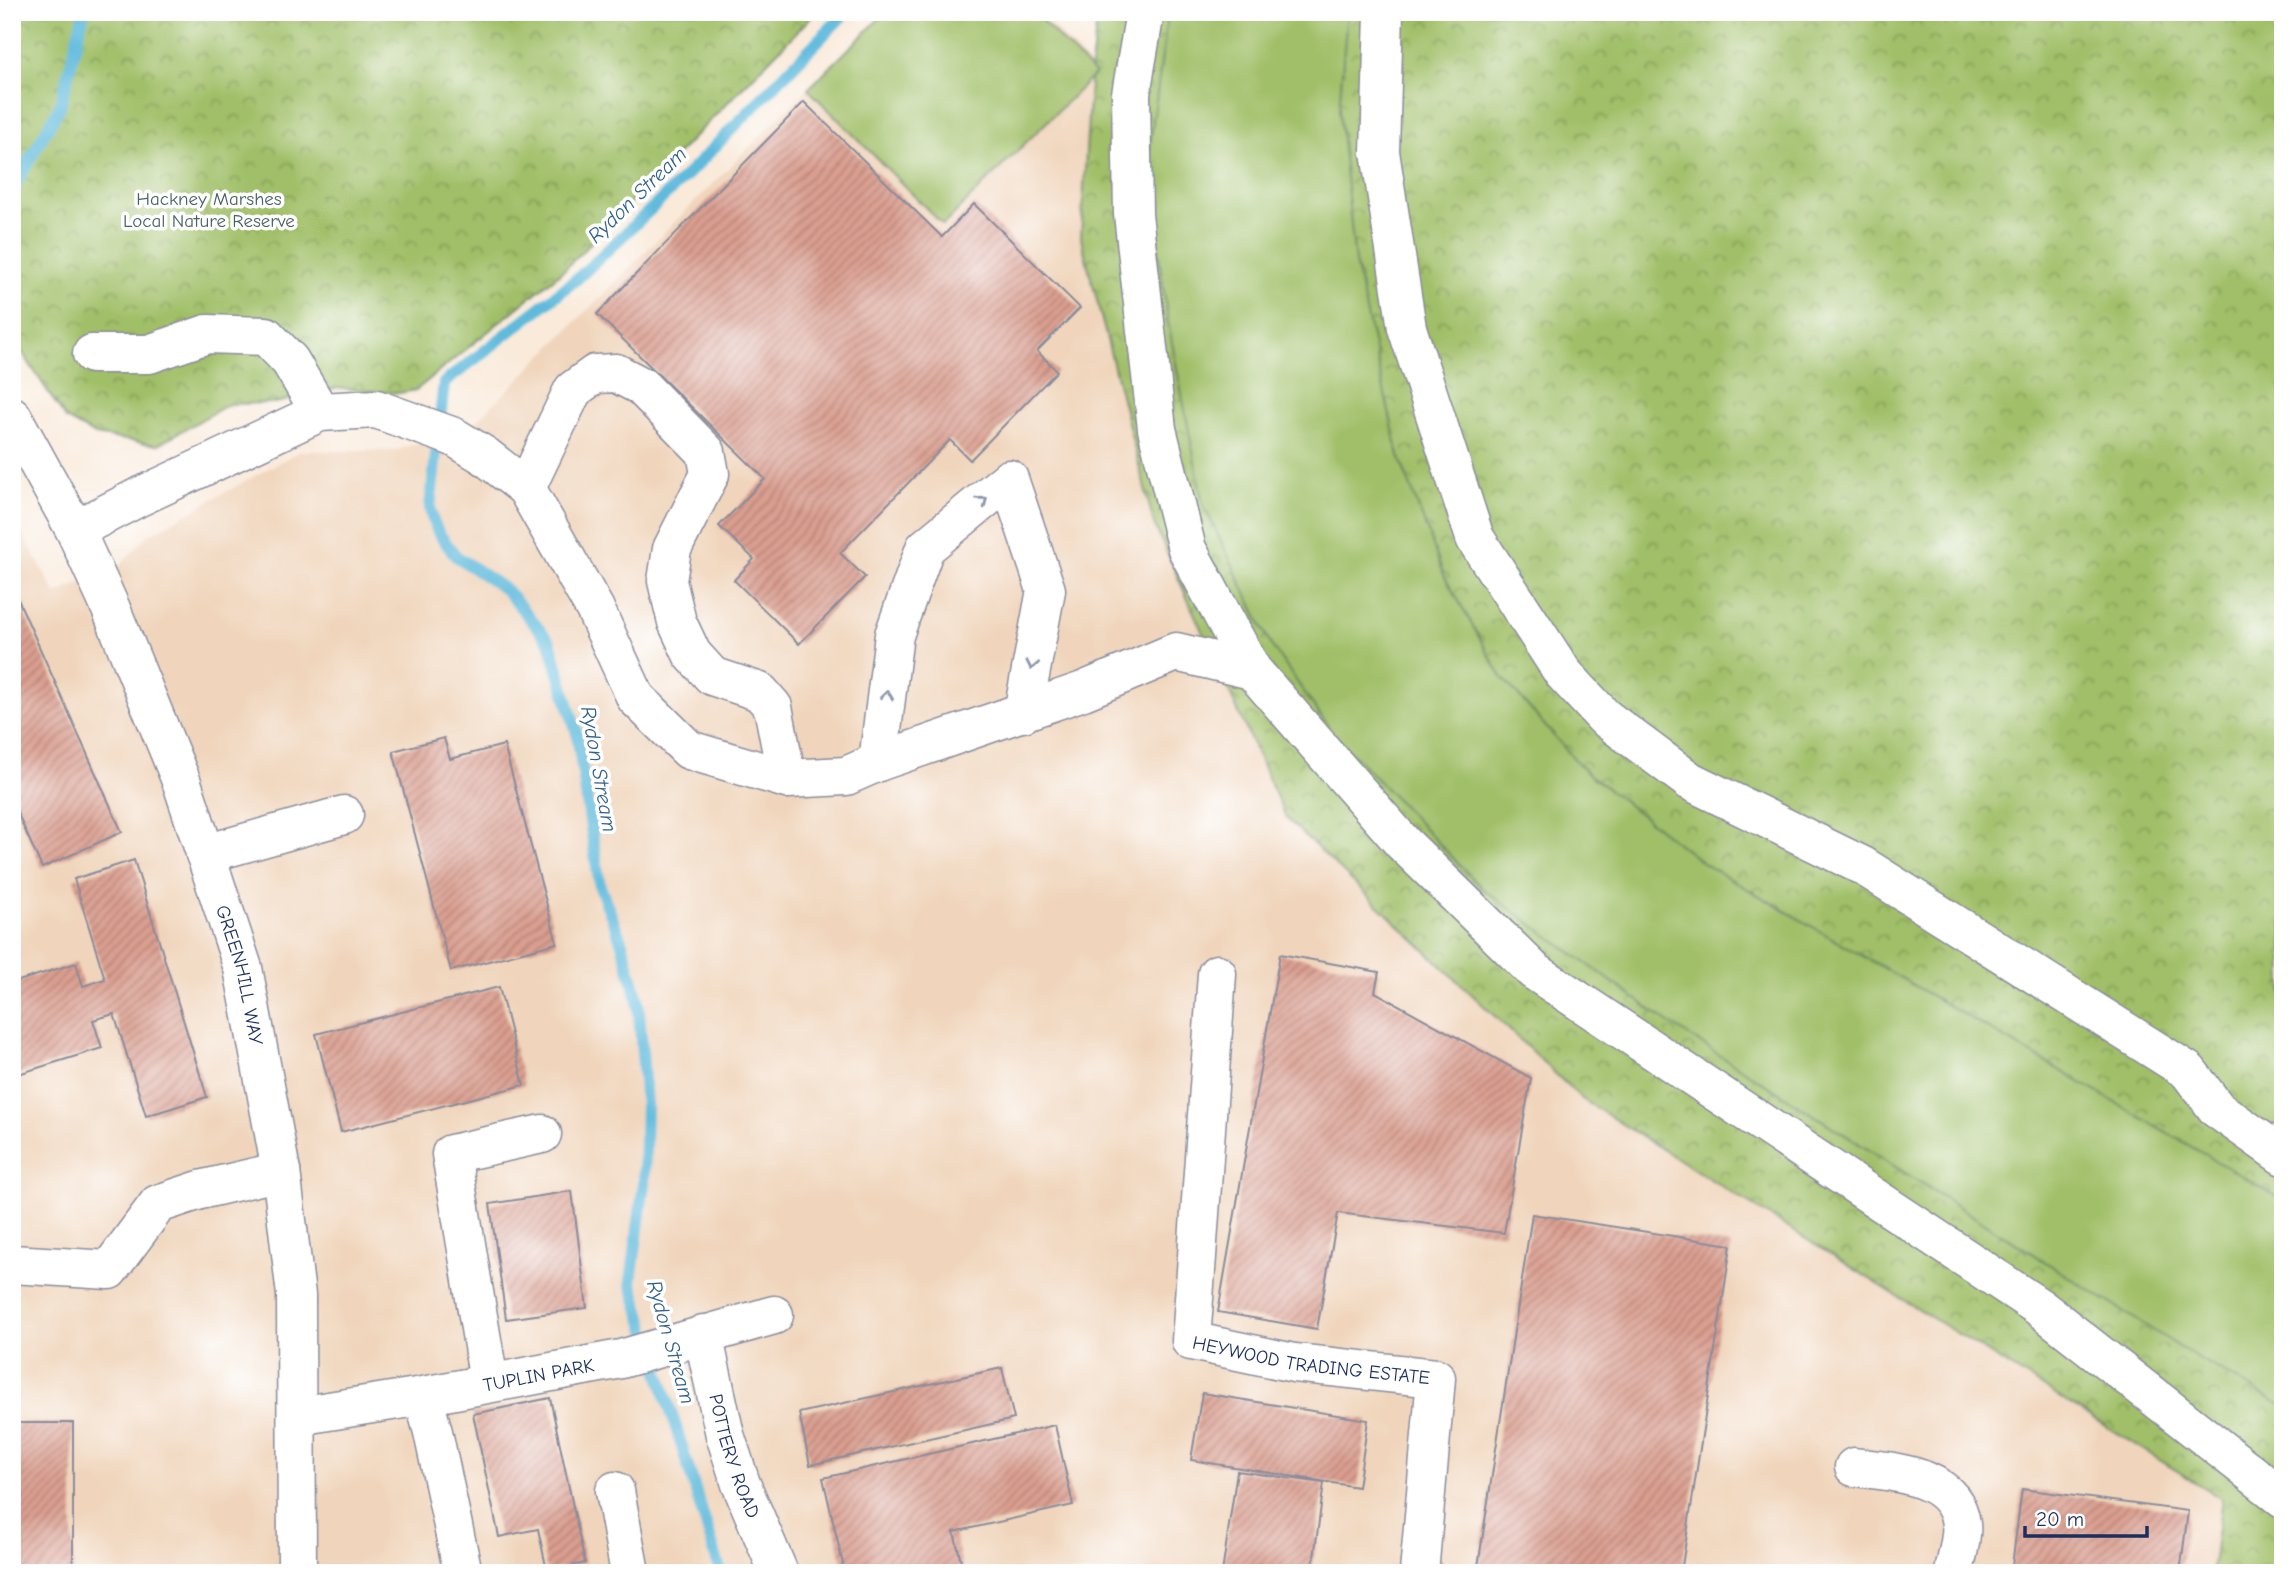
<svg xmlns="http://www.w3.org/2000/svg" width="2295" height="1585" font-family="'Comic Neue',sans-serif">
	<defs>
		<pattern id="park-crowns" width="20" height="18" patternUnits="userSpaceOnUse" patternTransform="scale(1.75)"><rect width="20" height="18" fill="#a0bf67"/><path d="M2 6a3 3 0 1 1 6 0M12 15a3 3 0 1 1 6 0" fill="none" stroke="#829c58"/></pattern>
		<pattern id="building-hatch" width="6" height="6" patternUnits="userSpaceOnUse" patternTransform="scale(1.75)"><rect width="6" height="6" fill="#db9f90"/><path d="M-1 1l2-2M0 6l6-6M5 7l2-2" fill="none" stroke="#b18279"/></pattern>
	</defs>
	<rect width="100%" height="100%" fill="#fff"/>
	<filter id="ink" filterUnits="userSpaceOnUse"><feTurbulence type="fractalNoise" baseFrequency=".0143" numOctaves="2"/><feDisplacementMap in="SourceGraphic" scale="14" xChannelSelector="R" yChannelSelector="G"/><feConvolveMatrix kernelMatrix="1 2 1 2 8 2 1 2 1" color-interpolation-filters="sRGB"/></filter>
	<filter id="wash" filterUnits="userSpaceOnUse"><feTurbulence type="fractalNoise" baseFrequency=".00686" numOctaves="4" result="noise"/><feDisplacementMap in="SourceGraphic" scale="28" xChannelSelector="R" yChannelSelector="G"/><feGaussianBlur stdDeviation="1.57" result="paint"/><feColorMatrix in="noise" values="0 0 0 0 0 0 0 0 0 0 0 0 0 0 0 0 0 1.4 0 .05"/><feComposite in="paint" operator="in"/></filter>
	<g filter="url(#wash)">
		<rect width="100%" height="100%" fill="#f9eada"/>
		<path fill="#f0d5bc" d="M884,12H1039L1091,66L1081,238L1582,1099L2222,1499L2212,1573H12V514L56,594L118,567L148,535L300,451H394L475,423Z"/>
		<path fill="url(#park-crowns)" stroke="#5e7762" stroke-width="2" d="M12,12H816L565,269L416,390L399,393L336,388L276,403L229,404L157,445L95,435L66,419L12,337Z
			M1098,12H2283V1573H2212L2222,1499L1582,1099L1286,818L1154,524L1081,238L1091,66Z"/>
		<path fill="#a0bf67" stroke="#5e7762" stroke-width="2" d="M886,12H1033L1095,74L943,225L808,89Z
			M1168,12H1347L1339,111L1355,262L1399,456L1444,575L1501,676L1585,771L1703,863L2283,1200V1406L2181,1348L1672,1025L1483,889L1335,736L1271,645L1203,504L1168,322L1147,166Z"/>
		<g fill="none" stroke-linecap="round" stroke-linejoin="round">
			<path stroke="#5ebadc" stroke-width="12" d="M12,191L60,106L84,12
				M721,1573L631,1282L644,1183L646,1105L638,999L622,943L600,887L577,734L550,642L506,590L456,556L439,534L433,521L430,508L444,383L578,278L686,176L846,12"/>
		</g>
		<g id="blocks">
			<path fill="url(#building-hatch)" d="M804,102L942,237L974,204L1080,308L1037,351L1057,371L970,460L950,440L840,553L865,577L799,644L734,580L754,559L719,526L765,479L597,314Z
				M12,586L122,832L42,868L12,801Z
				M444,738L450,759L504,745L557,943L451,971L393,751Z
				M134,860L207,1097L146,1116L114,1014L93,1020L102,1048L12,1076V983L76,963L83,986L105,979L74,879Z
				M1280,954L1379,972L1375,992L1531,1078L1504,1233L1338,1213L1317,1329L1218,1312Z
				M499,987L524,1085L341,1132L316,1034Z
				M572,1191L587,1308L506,1319L490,1204Z
				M1532,1214L1731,1245L1681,1573H1477Z
				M1002,1368L1014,1419L810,1465L799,1413Z
				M1202,1393L1368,1420L1358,1487L1191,1460Z
				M550,1398L585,1563L547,1571L538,1529L499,1537L473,1414Z
				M12,1423H73V1573H12Z
				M1055,1425L1073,1505L954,1532L963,1569L945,1573H845L823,1478Z
				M1237,1471L1324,1483L1312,1573H1222Z
				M2022,1489L2188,1511L2180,1573H2011Z"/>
		</g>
	</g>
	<g filter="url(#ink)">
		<use href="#blocks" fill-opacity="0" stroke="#8a8c9c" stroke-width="2"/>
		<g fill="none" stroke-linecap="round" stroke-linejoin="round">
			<defs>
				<g id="minor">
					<path d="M1145,12L1131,94L1133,214L1157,429L1187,549L1252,670"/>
					<path d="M1384,12L1380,152L1407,328L1475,538L1563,673L1604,717L1690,781L1863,866L2188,1071L2217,1109L2283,1156"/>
					<path d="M92,354H149L207,334L266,336L290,361L320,412"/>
					<path d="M526,488L573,390L595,374L616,373L641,386L706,452L710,474L672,549L667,581L677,622L692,654L712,676L760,692L773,707L787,779"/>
					<path d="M75,530L137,498L320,412L376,409L454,437L485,456L526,488L595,609L636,698L689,750L787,779L846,776L878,762L1083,691L1176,652L1252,670L1403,843L1534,971L2039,1307L2283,1498"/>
					<path d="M878,762L894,635L925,548L1009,479L1046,590L1023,713"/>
					<path d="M205,854L344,815"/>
					<path id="s1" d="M1217,974L1191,1341L1294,1363L1436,1378L1419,1573"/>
					<path d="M12,1264L109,1270L158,1204L200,1190L281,1171"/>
					<path id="s2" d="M703,1334L725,1435L741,1484L779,1573"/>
					<path d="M489,1382L451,1154L542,1134"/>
					<path d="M423,1396L433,1432L463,1573"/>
					<path id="s3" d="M297,1416L423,1396L621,1359L774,1315"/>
					<path d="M1854,1467C1892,1472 1955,1474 1961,1524C1963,1537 1956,1559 1954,1573"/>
					<path d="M615,1491L630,1573"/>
				</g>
				<g id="major">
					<path id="s4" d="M12,416L75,530L111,609L182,783L243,968L281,1171L296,1295L297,1573"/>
				</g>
			</defs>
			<use href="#minor" stroke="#8a8c9c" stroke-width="41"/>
			<use href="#major" stroke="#8a8c9c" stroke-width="41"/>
			<use href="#minor" stroke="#fff" stroke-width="38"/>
			<use href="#major" stroke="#fff" stroke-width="38"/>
		</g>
		<defs><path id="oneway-chevron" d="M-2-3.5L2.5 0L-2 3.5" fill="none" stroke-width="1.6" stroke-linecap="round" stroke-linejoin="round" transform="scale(1.75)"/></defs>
		<g stroke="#8d97ae">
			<use href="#oneway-chevron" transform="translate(983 501) rotate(-39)"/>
			<use href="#oneway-chevron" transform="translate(1032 665) rotate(101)"/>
			<use href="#oneway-chevron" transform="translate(887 695) rotate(-83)"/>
		</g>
	</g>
	<g text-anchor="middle" stroke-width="7" stroke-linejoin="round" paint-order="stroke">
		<g font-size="19" fill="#4a6161" stroke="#fff">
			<text x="209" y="205">Hackney Marshes<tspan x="209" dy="22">Local Nature Reserve</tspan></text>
		</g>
		<g font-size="19" fill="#1b2f5e" stroke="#fff">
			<text dy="7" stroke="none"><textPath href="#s4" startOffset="606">GREENHILL WAY</textPath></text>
			<text dy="7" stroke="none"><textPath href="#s1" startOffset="490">HEYWOOD TRADING ESTATE</textPath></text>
			<text dy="7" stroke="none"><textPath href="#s3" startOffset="245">TUPLIN PARK</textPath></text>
			<text dy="7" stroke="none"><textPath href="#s2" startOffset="126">POTTERY ROAD</textPath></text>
		</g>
		<g font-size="21" font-style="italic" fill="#32608a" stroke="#fff">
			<text transform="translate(637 195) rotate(-44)" y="7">Rydon Stream</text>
			<text transform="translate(599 769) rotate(80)" y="7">Rydon Stream</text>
			<text transform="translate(671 1342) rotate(74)" y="7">Rydon Stream</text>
		</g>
	</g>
	<rect width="2295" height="1585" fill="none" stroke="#fff" stroke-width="42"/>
	<path d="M2025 1526v10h122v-10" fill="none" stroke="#1b2f5e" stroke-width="3.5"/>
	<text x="2036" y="1526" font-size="21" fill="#1b2f5e" stroke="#ffffff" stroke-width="5" paint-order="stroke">20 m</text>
</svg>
